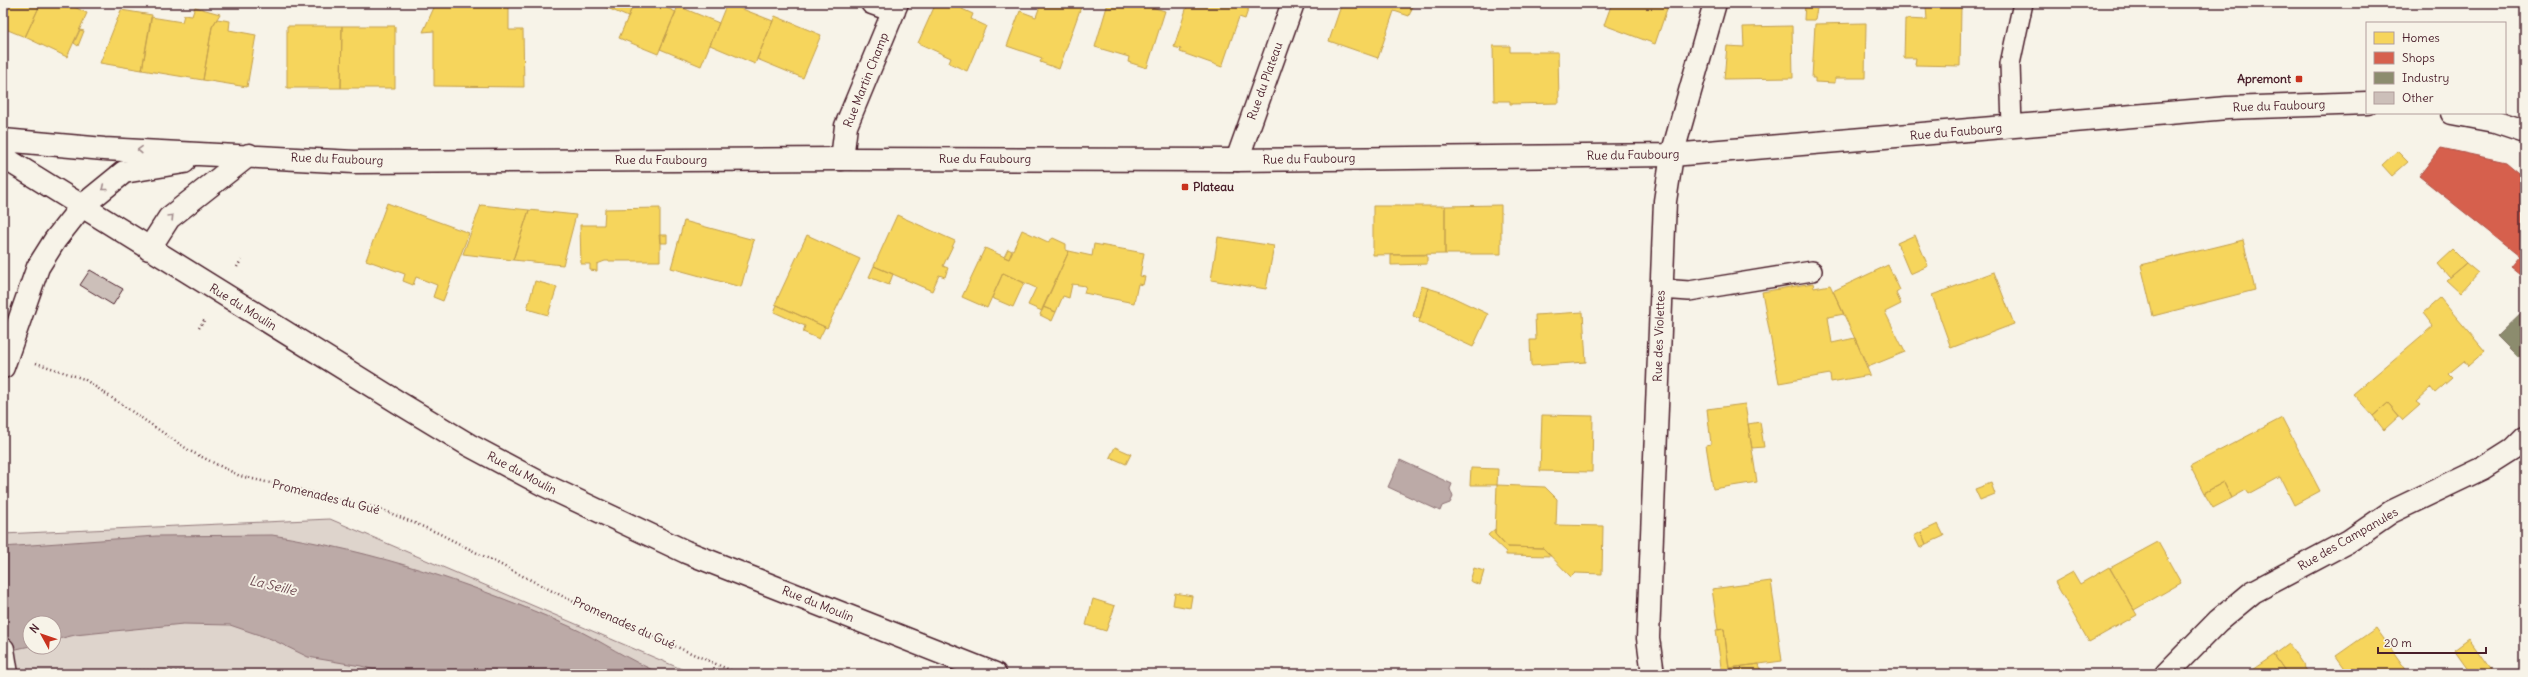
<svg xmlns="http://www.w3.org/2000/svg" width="2528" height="677" font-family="Delius,sans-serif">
	<rect width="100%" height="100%" fill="#f7f3e8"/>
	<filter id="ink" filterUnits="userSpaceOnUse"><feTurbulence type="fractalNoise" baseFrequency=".025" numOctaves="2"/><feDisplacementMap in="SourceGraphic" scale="8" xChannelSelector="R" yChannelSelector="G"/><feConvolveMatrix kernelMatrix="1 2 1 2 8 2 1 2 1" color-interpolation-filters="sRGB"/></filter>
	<g filter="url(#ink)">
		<path fill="#ded4cc" stroke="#947a7c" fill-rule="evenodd" d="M330,519L693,674H3V534ZM30,623H54V647H30Z"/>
		<path fill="#bcaaa7" stroke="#8e7275" d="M1400,460L1452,484L1450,489L1453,497L1450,503L1442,506L1440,511L1388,487Z
			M272,535C375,551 474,584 569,626C601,640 630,662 663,674H389L361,666L308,657L271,639L230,625L183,624L75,635L54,640V623H30V646L3,652V547L156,536Z"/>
		<path fill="#f6d55c" stroke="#c29e4d" d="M3,3H41L25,37L3,28Z
			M41,3H66L87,13L67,57L25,37Z
			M436,3H509V30H523L524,87L434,86V31L423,32Z
			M596,3H634L628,17Z
			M634,3H655L676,12L658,54L619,38Z
			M727,3L773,21L755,64L710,45Z
			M936,3H965L962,9L973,14L971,19L986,26L967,71L949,63L951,58L918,43Z
			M1041,3L1082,4L1059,69L1040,62L1042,58L1007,46L1020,11L1036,17Z
			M1108,3H1138L1165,11L1147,68L1128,62L1129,57L1095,47Z
			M1188,3H1255V5L1250,4L1245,19L1239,17L1222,67L1180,52L1181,49L1174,47Z
			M1342,3H1414L1409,16L1394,11L1378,58L1329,41Z
			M1612,3H1669L1655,44L1604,25Z
			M1805,3H1818L1815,20H1804Z
			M678,6L719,23L701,66L660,49Z
			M1926,6L1961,7L1960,66L1915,65L1916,58H1904L1905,19L1927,20Z
			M195,7L220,14L212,27L203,80L142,70L151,17L182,22L184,15L192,16Z
			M121,10L152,15L142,70L100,63Z
			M775,16L821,35L803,78L757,59Z
			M217,19L230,21L229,30L256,35L247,87L203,80L212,27Z
			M1866,23L1865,78H1835V83L1815,82V78H1812L1815,24Z
			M287,26H342L341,88H287Z
			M342,26H395V88H341Z
			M1792,26L1793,78L1724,79L1727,46L1744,47L1743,27Z
			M80,30L84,31L78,46L74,43Z
			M1493,46H1510V52H1558L1559,103L1510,104V101H1494Z
			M2397,151L2408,162L2392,176L2382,165Z
			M387,203L469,233L443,301L433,297L437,285L416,277L413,285L403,281L405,274L366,260Z
			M481,205L529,210L513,260L463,254Z
			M1501,205V254H1445V206Z
			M1373,206H1445V254L1373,255Z
			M660,208V261H605L597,264V271L590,270V264H581L580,225H604L605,209Z
			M529,210L576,215L563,265L513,260Z
			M897,215L955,241L943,266L948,268L945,277L939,275L932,291L874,266Z
			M684,221L754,240L741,287L671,268Z
			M1022,230L1048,242L1053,238L1066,244V250L1069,251L1042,311L1028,305L1036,288L1003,273L987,308L962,297L985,248L1009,259Z
			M659,235H667V243H660Z
			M807,235L860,259L827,328L775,304Z
			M1915,235L1928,266L1910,274L1897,243Z
			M1218,237L1274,246L1266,289L1211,280Z
			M2243,240L2255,290L2153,316L2141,265Z
			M1094,244L1144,253L1140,276L1145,277L1143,285L1138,284L1134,303L1084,293L1086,286L1072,284L1069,298L1063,296L1056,312L1043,307L1069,251L1092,256Z
			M1008,249L1012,251L1009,259L1004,257Z
			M2453,250L2466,263L2449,277L2438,264Z
			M1391,255H1427V264L1391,265Z
			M2466,263L2478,273L2460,293L2446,280Z
			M1888,265L1900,290L1896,293L1901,304L1885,312L1905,352L1868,367L1833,291Z
			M874,266L893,274L889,285L869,277Z
			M1994,272L2014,324L1951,348L1932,295Z
			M1003,273L1024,283L1013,307L992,298Z
			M535,281L557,287L548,315L527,309Z
			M1813,283L1814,288L1830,285L1844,314L1828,317L1832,343L1855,338L1870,375L1831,382L1830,374L1779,383L1762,292Z
			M1421,286L1428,288L1420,319L1413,316Z
			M1428,288L1444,293L1488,314L1473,347L1419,322Z
			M2440,298L2485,351L2468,366L2464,361L2448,374L2452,378L2435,393L2431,388L2416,402L2420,405L2403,420L2388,403L2373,416L2353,394L2433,326L2423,313Z
			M777,305L825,327L819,339L803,332L805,326L774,312Z
			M1043,307L1056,312L1052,321L1040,315Z
			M1583,312L1586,362L1531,366L1530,340H1536L1535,315Z
			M2388,403L2399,416L2384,430L2373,416Z
			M1745,404L1757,482L1713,489L1706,445L1711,444L1707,409Z
			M1542,415L1593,416L1592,472L1540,471Z
			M2282,418L2320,491L2294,505L2280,477L2249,494L2246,490L2232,498L2224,482L2204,493L2190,466Z
			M1760,422L1764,447L1752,448L1748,424Z
			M1115,447L1131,454L1126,464L1110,457Z
			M1471,468L1498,469L1497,485H1470Z
			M2224,482L2232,498L2213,508L2204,493Z
			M1991,483L1995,494L1980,500L1975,489Z
			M1497,485L1545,487L1557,499L1556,525L1603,526L1602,574L1575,573L1571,577L1543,548L1507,547L1495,534Z
			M1938,524L1944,536L1926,544L1921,532Z
			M1495,529V534L1507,547L1543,548L1551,556L1506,555V552L1488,535Z
			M1921,532L1926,544L1920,548L1914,536Z
			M2158,542L2181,583L2134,610L2110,568Z
			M2109,567L2137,615L2089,642L2055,582L2073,572L2080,584Z
			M1474,568L1484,571L1480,585L1470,581Z
			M1771,581L1782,661L1729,668L1724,629L1718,630L1712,589Z
			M1175,593L1192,596L1190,608L1173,605Z
			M1093,599L1115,606L1106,631L1086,625Z
			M2376,628L2402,664L2409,674H2349L2336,656Z
			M1724,629L1729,668L1759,664L1761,670L1722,674L1716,630Z
			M2469,639L2494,674H2471L2454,650Z
			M2289,644L2309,674H2287L2274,655Z
			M2274,655L2287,674H2246Z"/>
		<path fill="#d6604d" stroke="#ac4c43" d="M2441,148L2506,162L2525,178V279L2510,267L2519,256L2419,176Z"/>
		<path fill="#8c8c6e" stroke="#786b5a" d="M2525,309V350L2518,357L2497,336Z"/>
		<path fill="#ccbfb9" stroke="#4a1f2b" d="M90,270L123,289L113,305L80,285Z"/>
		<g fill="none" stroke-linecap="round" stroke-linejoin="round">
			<defs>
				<path id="lane" d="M2012,127L2010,64L2023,3
					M1661,289L1689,291L1812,271"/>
				<path id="street" d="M872,3L894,11
					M842,159L846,126L897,3
					M1237,160L1293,3
					M3,367L38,267L55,240L81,207
					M3,649L7,674
					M1653,674L1648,638L1665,201L1672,155L1715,3
					M2166,674L2218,621L2253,592L2349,541L2391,512L2483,468L2513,449L2525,437"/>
				<path id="secondary" d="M2452,113L2495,121L2525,131
					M3,140L104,149L354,162L842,159L1237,160L1672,155L2227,108L2367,103
					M3,157L401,404L469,445L544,485L686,552L995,674
					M81,207L124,172L184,162
					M149,249L169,218L249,155"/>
			</defs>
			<use href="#lane" stroke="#4a1f2b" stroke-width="22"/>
			<use href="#street" stroke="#4a1f2b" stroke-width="25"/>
			<use href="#secondary" stroke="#4a1f2b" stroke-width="25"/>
			<path stroke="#4a1f2b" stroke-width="2.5" stroke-dasharray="1 3" stroke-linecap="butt" d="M237,267L241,260
				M199,328L205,319
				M36,363L84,379L190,451L240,476L378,508L438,533L576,603L739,674
				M120,674L135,670L221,674"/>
			<use href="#lane" stroke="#f7f3e8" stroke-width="19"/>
			<use href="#street" stroke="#f7f3e8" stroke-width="22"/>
			<use href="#secondary" stroke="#f7f3e8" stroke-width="22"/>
		</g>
		<defs><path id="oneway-chevron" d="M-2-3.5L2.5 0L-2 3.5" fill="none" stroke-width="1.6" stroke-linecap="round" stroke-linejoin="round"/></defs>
		<g stroke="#a0898a">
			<use href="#oneway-chevron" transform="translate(140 150) rotate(-178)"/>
			<use href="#oneway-chevron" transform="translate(104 188) rotate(141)"/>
			<use href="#oneway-chevron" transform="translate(171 217) rotate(-46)"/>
		</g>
	</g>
	<g fill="#c8321e" stroke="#f7f3e8" stroke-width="1.5">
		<rect x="2295" y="75" width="8" height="8" rx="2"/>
		<rect x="1181" y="183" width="8" height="8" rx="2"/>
	</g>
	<g text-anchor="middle" stroke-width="4" stroke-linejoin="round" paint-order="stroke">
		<g font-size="12" font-weight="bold" fill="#4a1f2b" stroke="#f7f3e8" text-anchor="end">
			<text x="2291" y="83">Apremont</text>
			<text x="1193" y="191" text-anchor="start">Plateau</text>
		</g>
		<g font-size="12" fill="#4a1f2b" stroke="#f7f3e8">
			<text transform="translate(866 80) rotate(-68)" y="4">Rue Martin Champ</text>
			<text transform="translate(1265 81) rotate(-70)" y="4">Rue du Plateau</text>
			<text transform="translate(2279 106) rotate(-2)" y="4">Rue du Faubourg</text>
			<text transform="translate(1956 132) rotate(-5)" y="4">Rue du Faubourg</text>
			<text transform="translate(1633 155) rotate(-1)" y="4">Rue du Faubourg</text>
			<text transform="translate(337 159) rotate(2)" y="4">Rue du Faubourg</text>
			<text x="985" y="163">Rue du Faubourg</text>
			<text transform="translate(1309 159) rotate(-1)" y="4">Rue du Faubourg</text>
			<text x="661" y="164">Rue du Faubourg</text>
			<text transform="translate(243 307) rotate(32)" y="4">Rue du Moulin</text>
			<text transform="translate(1659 336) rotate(-88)" y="4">Rue des Violettes</text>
			<text transform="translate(522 473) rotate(28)" y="4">Rue du Moulin</text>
			<text transform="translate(326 497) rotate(14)" y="4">Promenades du Gué</text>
			<text transform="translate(2348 539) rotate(-30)" y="4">Rue des Campanules</text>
			<text transform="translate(818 604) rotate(22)" y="4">Rue du Moulin</text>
			<text transform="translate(624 623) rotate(24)" y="4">Promenades du Gué</text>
		</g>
		<g font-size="13" font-style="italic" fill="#6c4950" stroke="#f7f3e8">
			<text transform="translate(273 585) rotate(13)" y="5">La Seille</text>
		</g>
	</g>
	<rect width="2528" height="677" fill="none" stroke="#f7f3e8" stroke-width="16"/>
	<rect x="8" y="8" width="2512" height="661" fill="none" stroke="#4a1f2b" stroke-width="1.5" filter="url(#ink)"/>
	<rect x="2366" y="22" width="140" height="92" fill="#f7f3e8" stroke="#b29e9c"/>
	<rect x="2374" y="32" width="20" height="12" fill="#f6d55c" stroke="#b29e9c"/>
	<text x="2402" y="42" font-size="12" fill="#4a1f2b">Homes</text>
	<rect x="2374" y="52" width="20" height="12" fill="#d6604d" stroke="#b29e9c"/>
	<text x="2402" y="62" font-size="12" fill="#4a1f2b">Shops</text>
	<rect x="2374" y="72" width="20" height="12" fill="#8c8c6e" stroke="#b29e9c"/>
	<text x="2402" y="82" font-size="12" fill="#4a1f2b">Industry</text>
	<rect x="2374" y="92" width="20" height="12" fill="#ccbfb9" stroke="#b29e9c"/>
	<text x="2402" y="102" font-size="12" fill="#4a1f2b">Other</text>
	<g transform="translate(42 635) rotate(310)"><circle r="19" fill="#f7f3e8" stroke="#b29e9c"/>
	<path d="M0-3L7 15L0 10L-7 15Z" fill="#c8321e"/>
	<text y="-6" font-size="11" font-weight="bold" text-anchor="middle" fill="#4a1f2b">N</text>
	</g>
	<path d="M2378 647v6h108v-6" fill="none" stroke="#4a1f2b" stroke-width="2"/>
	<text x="2384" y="647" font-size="12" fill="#4a1f2b" stroke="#f7f3e8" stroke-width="3" paint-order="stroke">20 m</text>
</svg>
